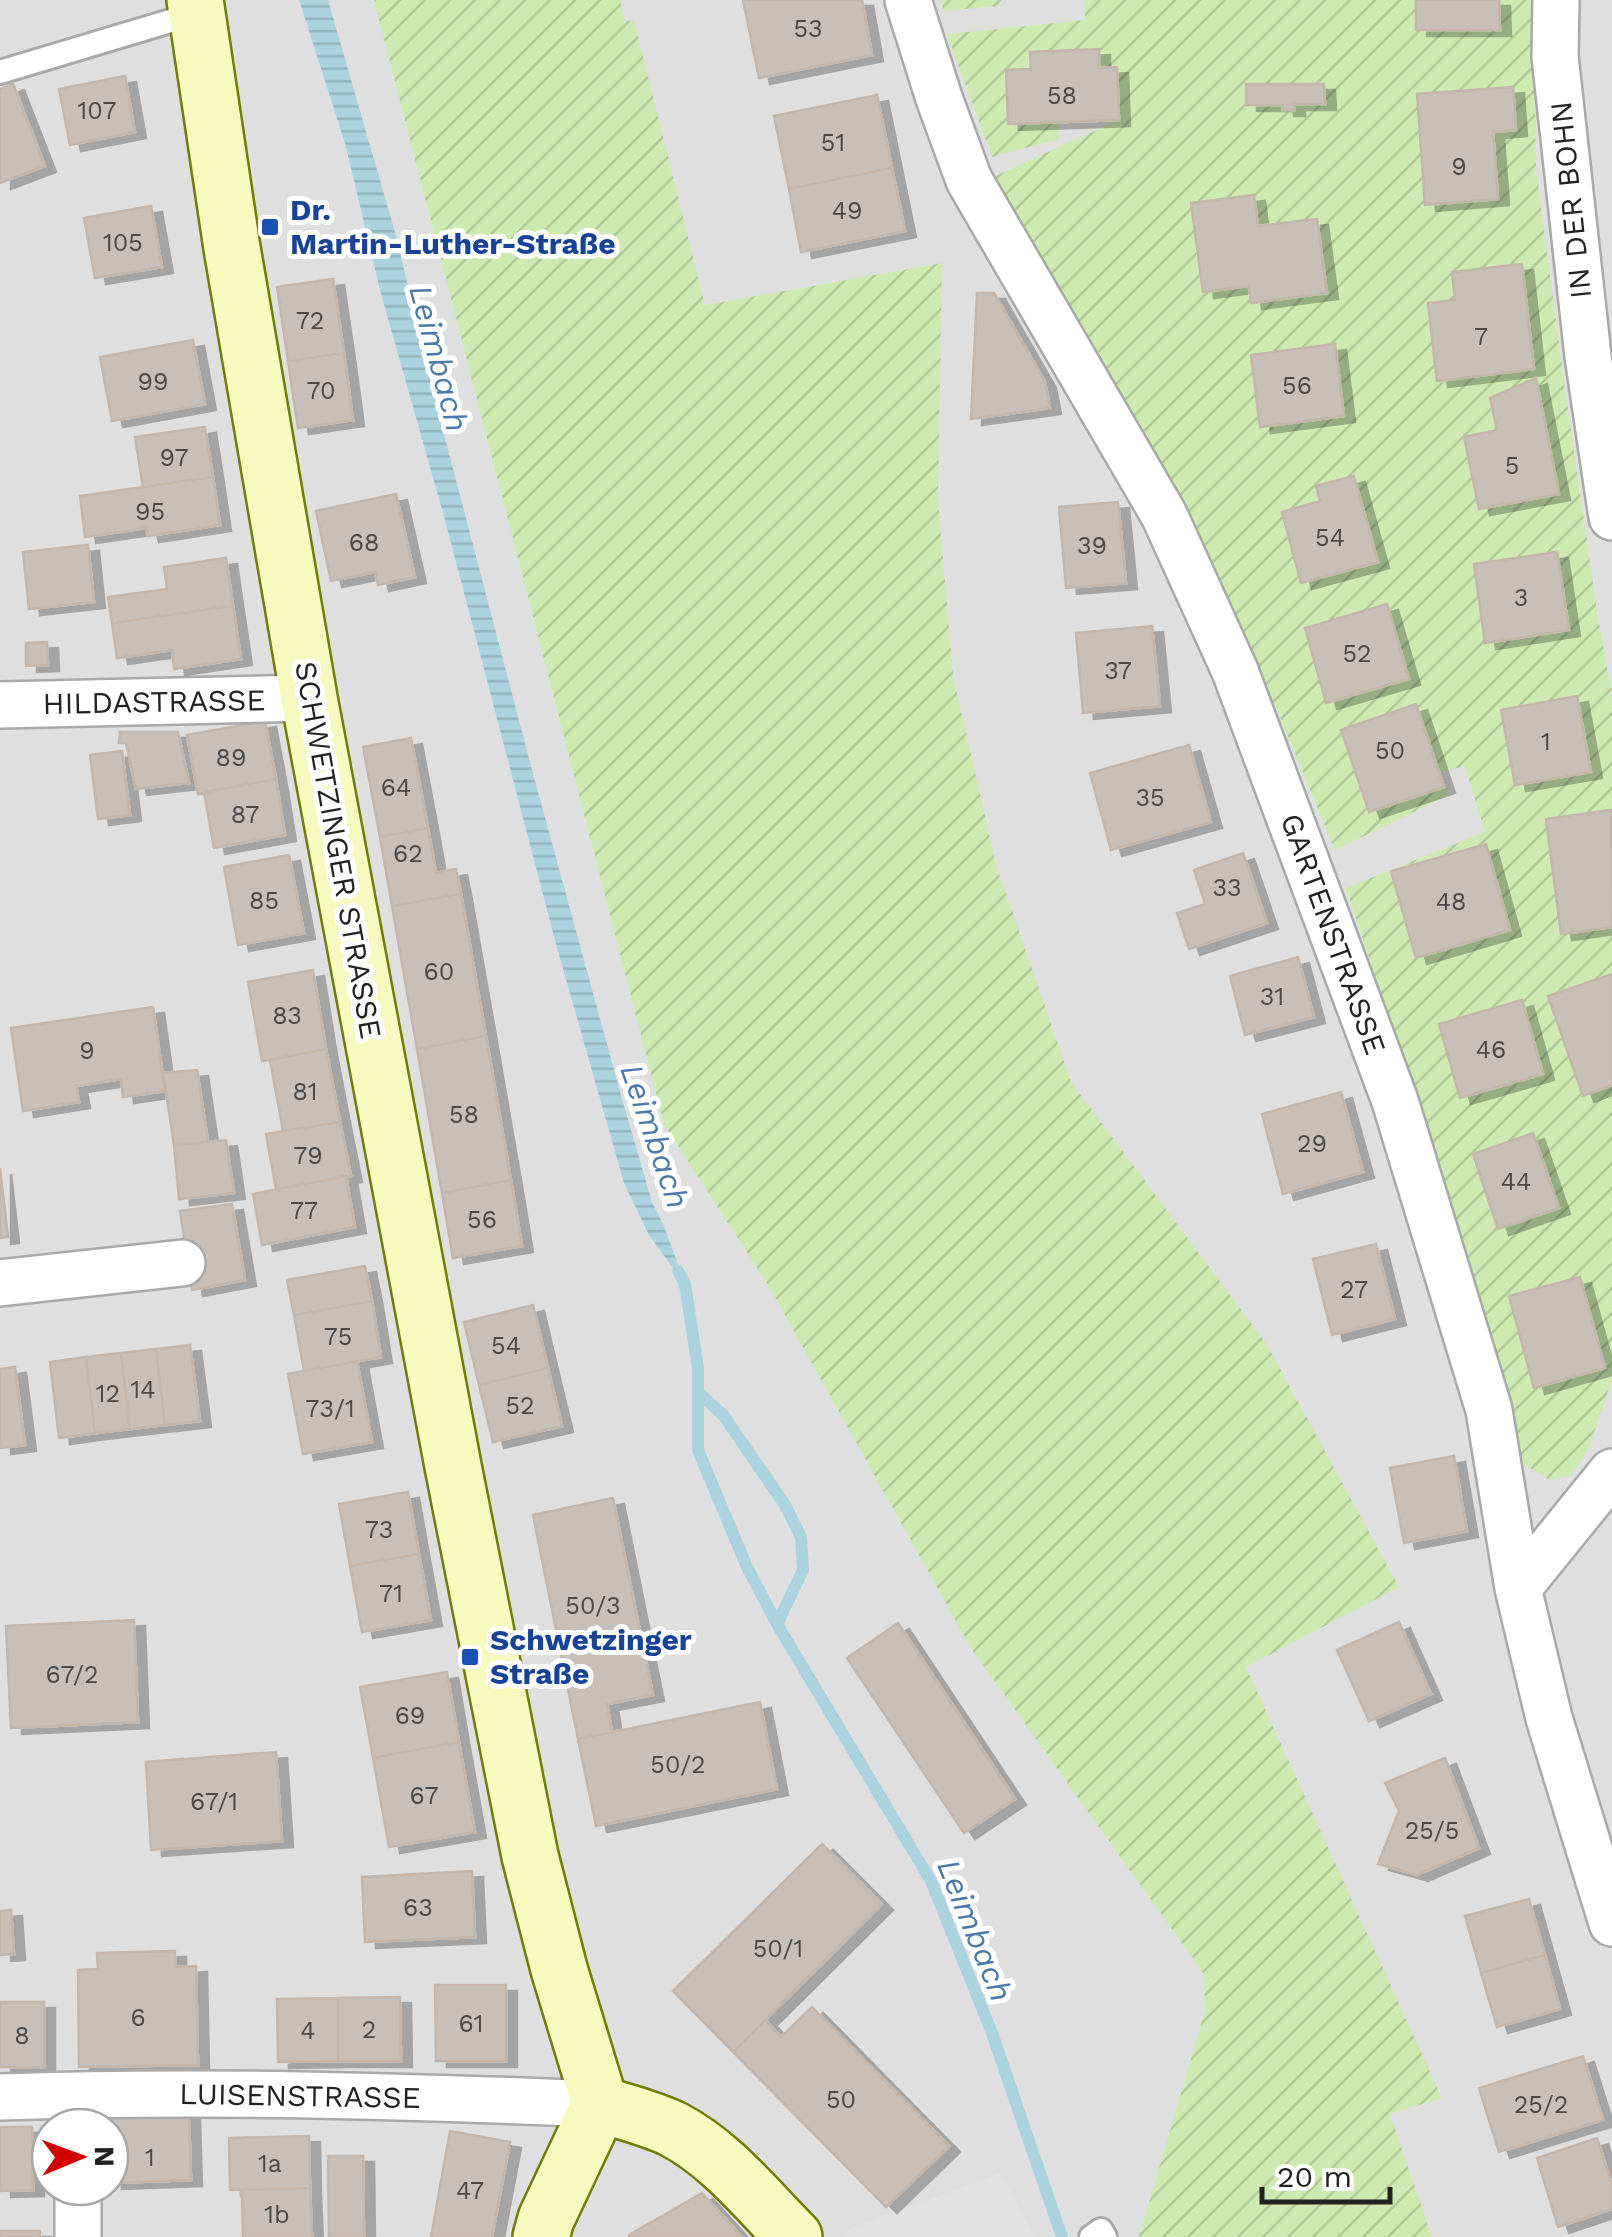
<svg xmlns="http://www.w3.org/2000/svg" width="1612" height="2237" font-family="'Work Sans',sans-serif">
	<defs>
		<pattern id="garden-furrows" width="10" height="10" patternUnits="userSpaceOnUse" patternTransform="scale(2.5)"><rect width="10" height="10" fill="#cdebb0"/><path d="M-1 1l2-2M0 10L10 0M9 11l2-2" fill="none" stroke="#b0c997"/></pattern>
		<pattern id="water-rules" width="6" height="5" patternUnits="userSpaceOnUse" patternTransform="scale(2.5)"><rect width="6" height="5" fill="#aad3df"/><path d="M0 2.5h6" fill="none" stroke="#92b5bf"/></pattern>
		<filter id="shadow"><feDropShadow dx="11" dy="6" stdDeviation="0" flood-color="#0004"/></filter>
	</defs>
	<rect width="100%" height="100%" fill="#f2efe9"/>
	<path fill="#e0dfdf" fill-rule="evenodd" d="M0,0H1612V2237H0ZM50,2127H110V2187H50Z"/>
	<path fill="url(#garden-furrows)" d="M374,0H620L625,22L634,20L705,305L942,263L938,498L953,676L996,864L1071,1082L1266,1343L1399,1587L1246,1667L1442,2098L1390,2114L1432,2237H1139L1205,2011L1204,1974L971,1648L770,1288L664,1124Z
		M942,0H1001L999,6L943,11Z
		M1084,0H1534L1536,169L1564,382L1598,617L1612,695V1379L1589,1448L1572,1475L1550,1480L1517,1460L1445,1188L1346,888L1485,832L1465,766L1439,772L1449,795L1335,850L1280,717L1184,501L993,177L1119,120L1117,67L1099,68L1098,49L1031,52V69L1006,71L1008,124L1059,122V139L992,157L947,34L1085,20Z"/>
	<path fill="#e2e2e2" d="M1001,2173L1034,2237H846L842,2232Z"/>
	<path fill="url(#water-rules)" d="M299,0H328L397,239L429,377L532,770L622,1099L652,1202L664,1226L685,1284L649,1235L624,1183L556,944L445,520L381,294L345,143Z"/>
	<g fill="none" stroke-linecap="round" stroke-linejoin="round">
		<path stroke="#aad3df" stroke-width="12" d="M678,1271L685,1284L698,1368V1450L747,1567L777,1624L931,1881L992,2033L1062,2237
			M698,1392L724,1416L785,1505L801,1537L803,1570L777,1624"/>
	</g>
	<path fill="#c7bfb8" stroke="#c4b6ab" stroke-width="2.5" filter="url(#shadow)" d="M743,0H862L872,55L759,78Z
		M1416,0H1499L1500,30H1416Z
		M1099,49V68L1117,67L1119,120L1008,124L1006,70L1031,69L1030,52Z
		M125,76L135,132L70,145L59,89Z
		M13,84L45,166L0,183V89Z
		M1246,84H1324L1325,104H1294V110H1283V105H1246Z
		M1513,87L1516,130L1493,132L1498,199L1425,205L1417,94Z
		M877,95L892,168L789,189L774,116Z
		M892,168L905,231L801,252L789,189Z
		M1254,195L1258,226L1317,219L1327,293L1251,303L1249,286L1203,292L1191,203Z
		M151,206L162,267L95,278L84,218Z
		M1522,264L1534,369L1437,381L1428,303L1455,300L1452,272Z
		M333,279L344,353L288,361L277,287Z
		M977,293H994L1045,382L1050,408L971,419Z
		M193,340L205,404L112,421L100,357Z
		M1335,344L1344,416L1260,427L1251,355Z
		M344,353L353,420L298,428L288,361Z
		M1536,378L1559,494L1479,509L1464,437L1497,430L1490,398Z
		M205,427L213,477L143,487L135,437Z
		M1354,476L1378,562L1301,583L1282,512L1320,501L1316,486Z
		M213,477L220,525L148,536L146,528L85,537L80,496Z
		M396,494L415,577L378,585L375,572L331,581L316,511Z
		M1118,502L1126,583L1066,588L1059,507Z
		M88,545L94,602L29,609L23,552Z
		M1557,552L1569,630L1485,643L1474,564Z
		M226,558L233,606L112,623L108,597L167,589L164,567Z
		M1387,604L1409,679L1326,703L1305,628Z
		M233,606L241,659L174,669L172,650L117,658L112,623Z
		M1152,626L1160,706L1083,713L1076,633Z
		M47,642L48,665L26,666V643Z
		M1577,696L1591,772L1515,785L1501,710Z
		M1416,704L1444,787L1369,812L1341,730Z
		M265,721L276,779L198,794L187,735Z
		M120,732H178L189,783L136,789L126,743H119Z
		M411,738L428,828L380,837L363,747Z
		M1189,745L1211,822L1111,850L1090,773Z
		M122,751L130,815L98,819L90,755Z
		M276,779L285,835L214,848L204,792Z
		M1611,810L1612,927L1561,934L1546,819Z
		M428,828L436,873L456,869L461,894L392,906L380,837Z
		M1486,844L1510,930L1416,958L1391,871Z
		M1243,853L1267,923L1189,949L1177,913L1205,904L1194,870Z
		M289,855L304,933L238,945L224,867Z
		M461,894L486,1036L417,1049L392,906Z
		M1298,957L1314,1017L1245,1035L1230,976Z
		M313,970L326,1049L262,1061L248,982Z
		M1612,974V1085L1583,1096L1548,996Z
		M1522,1000L1543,1074L1460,1098L1439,1024Z
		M153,1007L165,1091L123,1097L121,1079L76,1086L79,1102L23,1111L11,1028Z
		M486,1036L511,1180L442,1193L417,1049Z
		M326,1049L340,1122L283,1131L270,1060Z
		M197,1070L208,1142L174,1145L163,1073Z
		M1341,1092L1363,1172L1283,1194L1262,1114Z
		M340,1122L351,1176L276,1189L266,1134Z
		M1533,1133L1559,1208L1498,1229L1473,1154Z
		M226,1140L234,1193L179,1199L174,1145Z
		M0,1168L8,1237L0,1238Z
		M346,1176L355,1227L262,1245L253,1194Z
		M511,1180L522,1246L453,1258L442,1193Z
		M232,1204L245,1280L192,1290L180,1211Z
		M1376,1244L1395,1319L1332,1335L1313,1259Z
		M365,1266L372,1301L294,1315L287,1280Z
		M1580,1277L1605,1368L1534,1388L1509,1296Z
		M372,1301L381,1357L304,1371L294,1315Z
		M533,1305L548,1368L479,1385L464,1322Z
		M190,1345L200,1421L165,1425L156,1349Z
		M156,1349L165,1425L130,1429L121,1353Z
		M121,1353L130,1429L95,1433L86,1357Z
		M86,1357L95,1433L59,1438L50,1362Z
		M357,1361L372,1442L303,1454L288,1374Z
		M15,1367L25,1445L0,1448V1369Z
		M548,1368L562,1426L493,1442L479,1385Z
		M1454,1456L1467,1531L1404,1543L1390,1468Z
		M408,1492L419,1554L350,1566L339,1504Z
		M613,1498L653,1695L607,1704L612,1732L578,1739L533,1515Z
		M419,1554L431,1620L362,1632L350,1566Z
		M134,1620L138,1722L11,1728L6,1626Z
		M1399,1622L1431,1694L1369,1721L1337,1650Z
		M898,1623L1015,1799L964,1833L847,1658Z
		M447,1672L459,1742L373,1758L360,1687Z
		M760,1702L777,1789L596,1826L578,1739Z
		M459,1742L475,1832L389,1847L373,1758Z
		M276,1752L282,1841L151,1850L146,1762Z
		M1445,1758L1479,1848L1417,1875L1378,1864L1399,1811L1385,1783Z
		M822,1844L882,1904L733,2052L673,1991Z
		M472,1871L475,1937L365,1942L362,1877Z
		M1529,1899L1545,1955L1481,1973L1465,1916Z
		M11,1910L14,1954L0,1955V1911Z
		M175,1951V1967L196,1966L198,2065L79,2067L78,1970L98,1969L97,1953Z
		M1545,1955L1560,2009L1497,2027L1481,1973Z
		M435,1985H506V2061H436Z
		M400,1997L401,2061H338V1998Z
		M338,1998V2061L278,2062L277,1999Z
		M0,2002H44V2067H0Z
		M812,2007L949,2146L886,2207L733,2052L765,2020L781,2037Z
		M1583,2056L1603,2120L1499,2152L1479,2088Z
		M189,2114L191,2180L111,2183L109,2116Z
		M0,2127H32L33,2190L0,2191Z
		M450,2131L510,2142L492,2237H431Z
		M309,2136L310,2188L230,2190L229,2138Z
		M1597,2138L1612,2185V2209L1558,2227L1537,2158Z
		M328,2156H363L364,2237H329Z
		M310,2188L312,2237H243L242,2190Z
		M702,2193L742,2237H629V2235Z
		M0,2231H40V2237H0Z"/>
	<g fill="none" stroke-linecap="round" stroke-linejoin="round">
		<defs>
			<path id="lane" d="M0,72L197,13
				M1091,2237L1101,2230L1105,2237"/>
			<path id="street" d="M908,0L939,98L969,180L1164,515L1235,671L1395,1101L1489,1410L1518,1588L1549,1718L1612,1923
				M1556,0L1555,56L1588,356L1612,517
				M0,705L309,698
				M0,1283L182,1263
				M1518,1588L1612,1472
				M0,2097C200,2090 400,2096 600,2104
				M78,2237V2187"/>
			<path id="secondary" d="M195,0L232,248L309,698L453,1466L530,1856L559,1969L600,2104
				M600,2104C624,2112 650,2118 673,2129C721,2154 756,2199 794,2237
				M541,2237L546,2219L600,2104"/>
		</defs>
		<use href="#lane" stroke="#a9a9a9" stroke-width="28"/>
		<use href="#street" stroke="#a9a9a9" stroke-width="50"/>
		<use href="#secondary" stroke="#707d05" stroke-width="60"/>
		<use href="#lane" stroke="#fff" stroke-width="22"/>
		<use href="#street" stroke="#fff" stroke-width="45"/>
		<use href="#secondary" stroke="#f7fabf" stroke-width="55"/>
	</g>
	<g fill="#1a4fb4" stroke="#fff" stroke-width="4">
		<rect x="260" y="217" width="20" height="20" rx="5"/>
		<rect x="460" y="1647" width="20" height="20" rx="5"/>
	</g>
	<g text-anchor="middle" stroke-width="10" stroke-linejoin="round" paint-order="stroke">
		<g font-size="25" fill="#4b4948">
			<text x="808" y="37">53</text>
			<text x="1062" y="104">58</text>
			<text x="97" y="119">107</text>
			<text x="833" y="151">51</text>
			<text x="1459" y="175">9</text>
			<text x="847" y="219">49</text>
			<text x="123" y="251">105</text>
			<text x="310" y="329">72</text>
			<text x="1481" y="345">7</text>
			<text x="153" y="390">99</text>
			<text x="1297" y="394">56</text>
			<text x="321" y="399">70</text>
			<text x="174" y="466">97</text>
			<text x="1512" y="474">5</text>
			<text x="150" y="520">95</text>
			<text x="1330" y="546">54</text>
			<text x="364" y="551">68</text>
			<text x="1092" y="554">39</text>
			<text x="1521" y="606">3</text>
			<text x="1357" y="662">52</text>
			<text x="1118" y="679">37</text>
			<text x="1546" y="750">1</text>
			<text x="1390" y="759">50</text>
			<text x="231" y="766">89</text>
			<text x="396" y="796">64</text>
			<text x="1150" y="806">35</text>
			<text x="245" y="823">87</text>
			<text x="408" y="862">62</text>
			<text x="1227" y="896">33</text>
			<text x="264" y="909">85</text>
			<text x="1451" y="910">48</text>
			<text x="439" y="980">60</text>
			<text x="1272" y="1005">31</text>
			<text x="287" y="1024">83</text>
			<text x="1491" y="1058">46</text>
			<text x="87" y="1059">9</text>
			<text x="305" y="1100">81</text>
			<text x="464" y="1123">58</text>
			<text x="1312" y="1152">29</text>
			<text x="308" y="1164">79</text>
			<text x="1516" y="1190">44</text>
			<text x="304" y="1219">77</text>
			<text x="482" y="1228">56</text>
			<text x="1354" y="1298">27</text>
			<text x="338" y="1345">75</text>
			<text x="506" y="1354">54</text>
			<text x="143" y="1398">14</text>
			<text x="108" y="1402">12</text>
			<text x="520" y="1414">52</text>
			<text x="330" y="1417">73/1</text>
			<text x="379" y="1538">73</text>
			<text x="391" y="1602">71</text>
			<text x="593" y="1614">50/3</text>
			<text x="72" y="1683">67/2</text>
			<text x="410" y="1724">69</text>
			<text x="678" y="1773">50/2</text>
			<text x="424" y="1804">67</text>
			<text x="214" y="1810">67/1</text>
			<text x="1432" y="1839">25/5</text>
			<text x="418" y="1916">63</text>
			<text x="778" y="1957">50/1</text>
			<text x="138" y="2026">6</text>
			<text x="471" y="2032">61</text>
			<text x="369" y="2038">2</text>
			<text x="308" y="2039">4</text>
			<text x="22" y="2044">8</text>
			<text x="841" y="2108">50</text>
			<text x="1541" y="2113">25/2</text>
			<text x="150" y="2166">1</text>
			<text x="270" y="2172">1a</text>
			<text x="470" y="2199">47</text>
			<text x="277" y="2223">1b</text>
		</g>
		<g font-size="30" fill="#222" stroke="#fff">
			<text transform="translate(1571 200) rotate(-96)" y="10">IN DER BOHN</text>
			<text transform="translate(154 702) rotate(-1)" y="10">HILDASTRASSE</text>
			<text transform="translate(338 850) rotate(80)" y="10">SCHWETZINGER STRASSE</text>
			<text transform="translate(1333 934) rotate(70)" y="10">GARTENSTRASSE</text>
			<text transform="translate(300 2096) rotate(1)" y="10">LUISENSTRASSE</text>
		</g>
		<g font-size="30" font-weight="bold" fill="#164399" stroke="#fff" text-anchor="start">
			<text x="290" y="220">Dr.<tspan x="290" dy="34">Martin-Luther-Straße</tspan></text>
			<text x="490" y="1650">Schwetzinger<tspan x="490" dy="34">Straße</tspan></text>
		</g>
		<g font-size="32" font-style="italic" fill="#4a7aab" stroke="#fff">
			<text transform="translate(439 358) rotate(75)" y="11">Leimbach</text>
			<text transform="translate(655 1136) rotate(71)" y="11">Leimbach</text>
			<text transform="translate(975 1930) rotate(68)" y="11">Leimbach</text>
		</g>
	</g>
	<g transform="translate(80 2157) rotate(89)"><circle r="48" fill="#ffffff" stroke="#a7a7a7" stroke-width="2.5"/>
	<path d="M0-8L18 38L0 25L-18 38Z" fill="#d40000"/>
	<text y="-15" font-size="28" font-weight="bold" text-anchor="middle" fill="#222222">N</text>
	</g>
	<path d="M1262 2187v15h128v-15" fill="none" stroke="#222222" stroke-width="5"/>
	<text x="1277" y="2187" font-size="30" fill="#222222" stroke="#ffffff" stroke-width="8" paint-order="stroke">20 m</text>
</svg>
